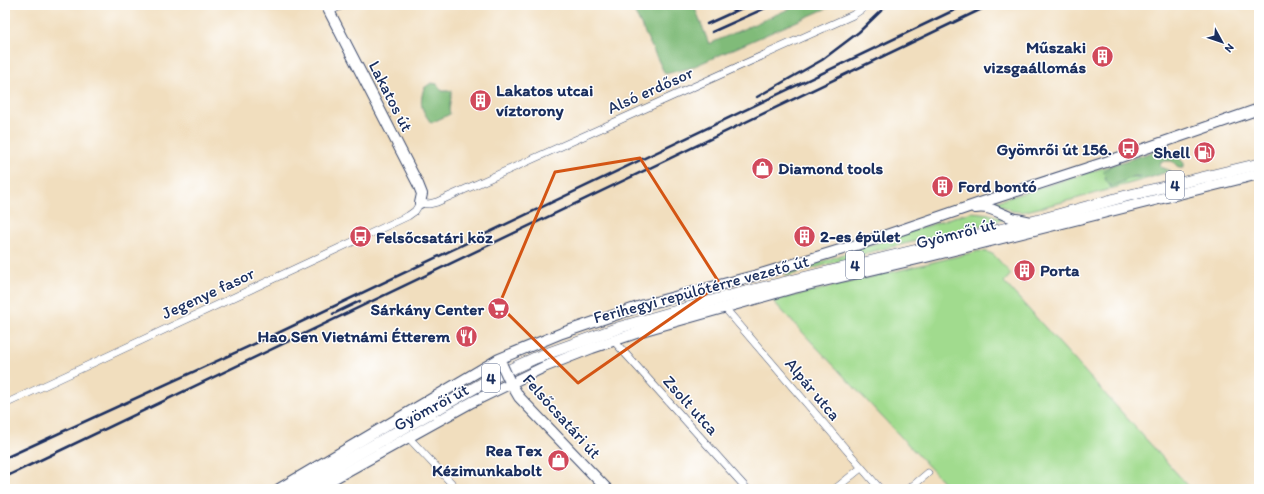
<svg xmlns="http://www.w3.org/2000/svg" width="1264" height="494" font-family="Itim,sans-serif">
	<rect width="100%" height="100%" fill="#fff"/>
	<filter id="ink" filterUnits="userSpaceOnUse"><feTurbulence type="fractalNoise" baseFrequency=".025" numOctaves="2"/><feDisplacementMap in="SourceGraphic" scale="8" xChannelSelector="R" yChannelSelector="G"/><feConvolveMatrix kernelMatrix="1 2 1 2 8 2 1 2 1" color-interpolation-filters="sRGB"/></filter>
	<filter id="wash" filterUnits="userSpaceOnUse"><feTurbulence type="fractalNoise" baseFrequency=".012" numOctaves="4" result="noise"/><feDisplacementMap in="SourceGraphic" scale="16" xChannelSelector="R" yChannelSelector="G"/><feGaussianBlur stdDeviation="0.9" result="paint"/><feColorMatrix in="noise" values="0 0 0 0 0 0 0 0 0 0 0 0 0 0 0 0 0 1.4 0 .05"/><feComposite in="paint" operator="in"/></filter>
	<g filter="url(#wash)">
		<rect width="100%" height="100%" fill="#f1debe"/>
		<path fill="#a1db8e" stroke="#5e8576" d="M1112,165L1110,187L1133,177L1149,178L1075,199L1022,212L1012,211L995,202Z
			M972,212L989,214L1004,219L993,223L874,251L787,276L785,274L960,215Z
			M979,251L988,252L994,255L1011,274L1004,282L1191,489H950L773,301Z"/>
		<path fill="#80bb79" stroke="#4e756c" d="M631,5H694L709,44L798,5H834L690,68L665,74Z
			M431,83L437,84L442,91H452L449,110L450,114L431,123C421,109 419,104 424,88Z
			M1159,150L1174,153L1184,163V168H1179L1172,161H1161L1160,167L1170,171L1149,178L1134,176L1111,187L1105,179L1104,171L1112,165Z"/>
	</g>
	<g filter="url(#ink)">
		<g fill="none" stroke-linecap="round" stroke-linejoin="round">
			<defs>
				<path id="street" d="M330,11L343,5
					M724,307L880,489
					M614,341L747,489
					M5,404L408,216L415,211L420,203L429,204L437,202L853,15L868,5
					M408,437L457,489
					M329,481L337,489
					M835,489L861,468
					M909,489L928,473"/>
				<path id="secondary" d="M326,5L418,184L422,194L420,203
					M975,208C991,205 1001,215 1016,219C1021,220 1027,221 1032,222
					M509,380L519,397L607,489
					M279,489L499,359L562,333L644,305L761,274L866,242L983,202L1106,162L1259,109
					M315,489L472,402L544,367L592,348L645,330L790,289L926,257L1259,174"/>
				<path id="primary" d="M296,489L492,378L535,358L621,327L729,296L1032,222L1126,196L1259,164"/>
			</defs>
			<use href="#street" stroke="#3b496c" stroke-width="8"/>
			<use href="#secondary" stroke="#3b496c" stroke-width="12"/>
			<use href="#primary" stroke="#3b496c" stroke-width="12"/>
			<use href="#street" stroke="#fff" stroke-width="7"/>
			<use href="#secondary" stroke="#fff" stroke-width="10"/>
			<use href="#primary" stroke="#fff" stroke-width="11"/>
			<path stroke="#1b2f5e" stroke-width="2.5" d="M707,24L749,5
				M712,32L772,5
				M757,97L822,60L859,32L887,5
				M333,314L360,301
				M5,458L278,333L965,5
				M5,477L990,5"/>
			<defs>
				<path id="secondary-bridge" d="M502,365L509,380"/>
			</defs>
			<use href="#secondary-bridge" stroke="#3b496c" stroke-width="12" stroke-linecap="butt"/>
			<use href="#secondary-bridge" stroke="#fff" stroke-width="10"/>
		</g>
	</g>
	<path fill="none" stroke="#d45514" stroke-width="3" stroke-linejoin="round" d="M640,158L720,284L578,383L499,305L555,172Z"/>
	<defs>
		<symbol id="building-disc" viewBox="-11 -11 22 22"><circle r="9.5" fill="#d1495b" stroke="#fff"/><path d="M-4-6H4V6H1V3H-1V6H-4ZM-2.5-4.3h1.7v1.8h-1.7ZM.8-4.3h1.7v1.8H.8ZM-2.5-1h1.7V.8h-1.7ZM.8-1h1.7V.8H.8Z" fill="#fff"/></symbol>
		<symbol id="bus-disc" viewBox="-11 -11 22 22"><circle r="9.5" fill="#d1495b" stroke="#fff"/><path d="M-5-6H5V4H4V6H2V4H-2V6H-4V4H-5ZM-3.5-4V0h7V-4ZM-3.5 1.2v1.5H-2V1.2ZM2 1.2v1.5H3.5V1.2Z" fill="#fff"/></symbol>
		<symbol id="fuel-disc" viewBox="-11 -11 22 22"><circle r="9.5" fill="#d1495b" stroke="#fff"/><path d="M-5.5-6h7V0h2V4h1.3V-2.5L3-4.5l.8-.8L6-3V5H2.5V1h-1V6h-7ZM-4.2-4.7v3.2H.2V-4.7Z" fill="#fff"/></symbol>
		<symbol id="shop-disc" viewBox="-11 -11 22 22"><circle r="9.5" fill="#d1495b" stroke="#fff"/><path d="M-5-2.5h2.3a2.7 3.5 0 0 1 5.4 0H5L5.5 6h-11ZM-1.5-2.5h3a1.5 2.3 0 0 0-3 0Z" fill="#fff"/></symbol>
		<symbol id="supermarket-disc" viewBox="-11 -11 22 22"><circle r="9.5" fill="#d1495b" stroke="#fff"/><path d="M-6-5.5h2.5l.6 2H6L4.5 2H-2.5L-4.4-4H-6ZM-1.5 3.2a1.3 1.3 0 1 0 .1 0ZM3 3.2a1.3 1.3 0 1 0 .1 0Z" fill="#fff"/></symbol>
		<symbol id="restaurant-disc" viewBox="-11 -11 22 22"><circle r="9.5" fill="#d1495b" stroke="#fff"/><path d="M-5-6h1v4h1v-4h1v4h1v-4h1v5L-1.5 .5V6h-2V.5L-5-1ZM5-6V6H3V1.5H1.5Q1.5-4 5-6Z" fill="#fff"/></symbol>
	</defs>
	<g fill-rule="evenodd">
		<use href="#building-disc" x="1090" y="44" width="25" height="25"/>
		<use href="#building-disc" x="468" y="88" width="25" height="25"/>
		<use href="#bus-disc" x="1116" y="136" width="25" height="25"/>
		<use href="#fuel-disc" x="1192" y="140" width="25" height="25"/>
		<use href="#shop-disc" x="750" y="156" width="25" height="25"/>
		<use href="#building-disc" x="930" y="174" width="25" height="25"/>
		<use href="#building-disc" x="792" y="224" width="25" height="25"/>
		<use href="#bus-disc" x="348" y="224" width="25" height="25"/>
		<use href="#building-disc" x="1012" y="258" width="25" height="25"/>
		<use href="#supermarket-disc" x="486" y="296" width="25" height="25"/>
		<use href="#restaurant-disc" x="454" y="324" width="25" height="25"/>
		<use href="#shop-disc" x="546" y="448" width="25" height="25"/>
	</g>
	<g text-anchor="middle" stroke-width="3" stroke-linejoin="round" paint-order="stroke">
		<g fill="#fff" stroke="#5f6d8e" stroke-width="1">
			<rect x="1166" y="171" width="18" height="28" rx="3"/>
			<rect x="846" y="251" width="18" height="28" rx="3"/>
			<rect x="482" y="364" width="18" height="28" rx="3"/>
		</g>
		<g font-size="16" font-weight="bold" fill="#1b2f5e">
			<text x="1175" y="191">4</text>
			<text x="855" y="271">4</text>
			<text x="491" y="384">4</text>
		</g>
		<g font-size="17" font-weight="bold" fill="#1b2f5e" stroke="#fff" text-anchor="end">
			<text x="1086" y="53">Műszaki<tspan x="1086" dy="20">vizsgaállomás</tspan></text>
			<text x="496" y="96" text-anchor="start">Lakatos utcai<tspan x="496" dy="20">víztorony</tspan></text>
			<text x="1112" y="155">Gyömrői út 156.</text>
			<text x="1190" y="158">Shell</text>
			<text x="778" y="174" text-anchor="start">Diamond tools</text>
			<text x="958" y="192" text-anchor="start">Ford bontó</text>
			<text x="820" y="242" text-anchor="start">2-es épület</text>
			<text x="376" y="243" text-anchor="start">Felsőcsatári köz</text>
			<text x="1040" y="276" text-anchor="start">Porta</text>
			<text x="484" y="315">Sárkány Center</text>
			<text x="450" y="342">Hao Sen Vietnámi Étterem</text>
			<text x="542" y="456">Rea Tex<tspan x="542" dy="20">Kézimunkabolt</tspan></text>
		</g>
		<g font-size="17" fill="#1b2f5e" stroke="#fff">
			<text transform="translate(650 90) rotate(-24)" y="6">Alsó erdősor</text>
			<text transform="translate(391 96) rotate(63)" y="6">Lakatos út</text>
			<text transform="translate(956 233) rotate(-14)" y="6">Gyömrői út</text>
			<text transform="translate(701 289) rotate(-15)" y="6">Ferihegyi repülőtérre vezető út</text>
			<text transform="translate(208 293) rotate(-25)" y="6">Jegenye fasor</text>
			<text transform="translate(813 389) rotate(50)" y="6">Alpár utca</text>
			<text transform="translate(691 405) rotate(48)" y="6">Zsolt utca</text>
			<text transform="translate(431 407) rotate(-28)" y="6">Gyömrői út</text>
			<text transform="translate(562 416) rotate(48)" y="6">Felsőcsatári út</text>
		</g>
	</g>
	<rect width="1264" height="494" fill="none" stroke="#fff" stroke-width="20"/>
	<g transform="translate(1222 42) rotate(130)" stroke="#ffffff" stroke-width="3" paint-order="stroke">
	<path d="M0-3L7 15L0 10L-7 15Z" fill="#1b2f5e"/>
	<text y="-6" font-size="11" font-weight="bold" text-anchor="middle" fill="#1b2f5e">N</text>
	</g>
</svg>
